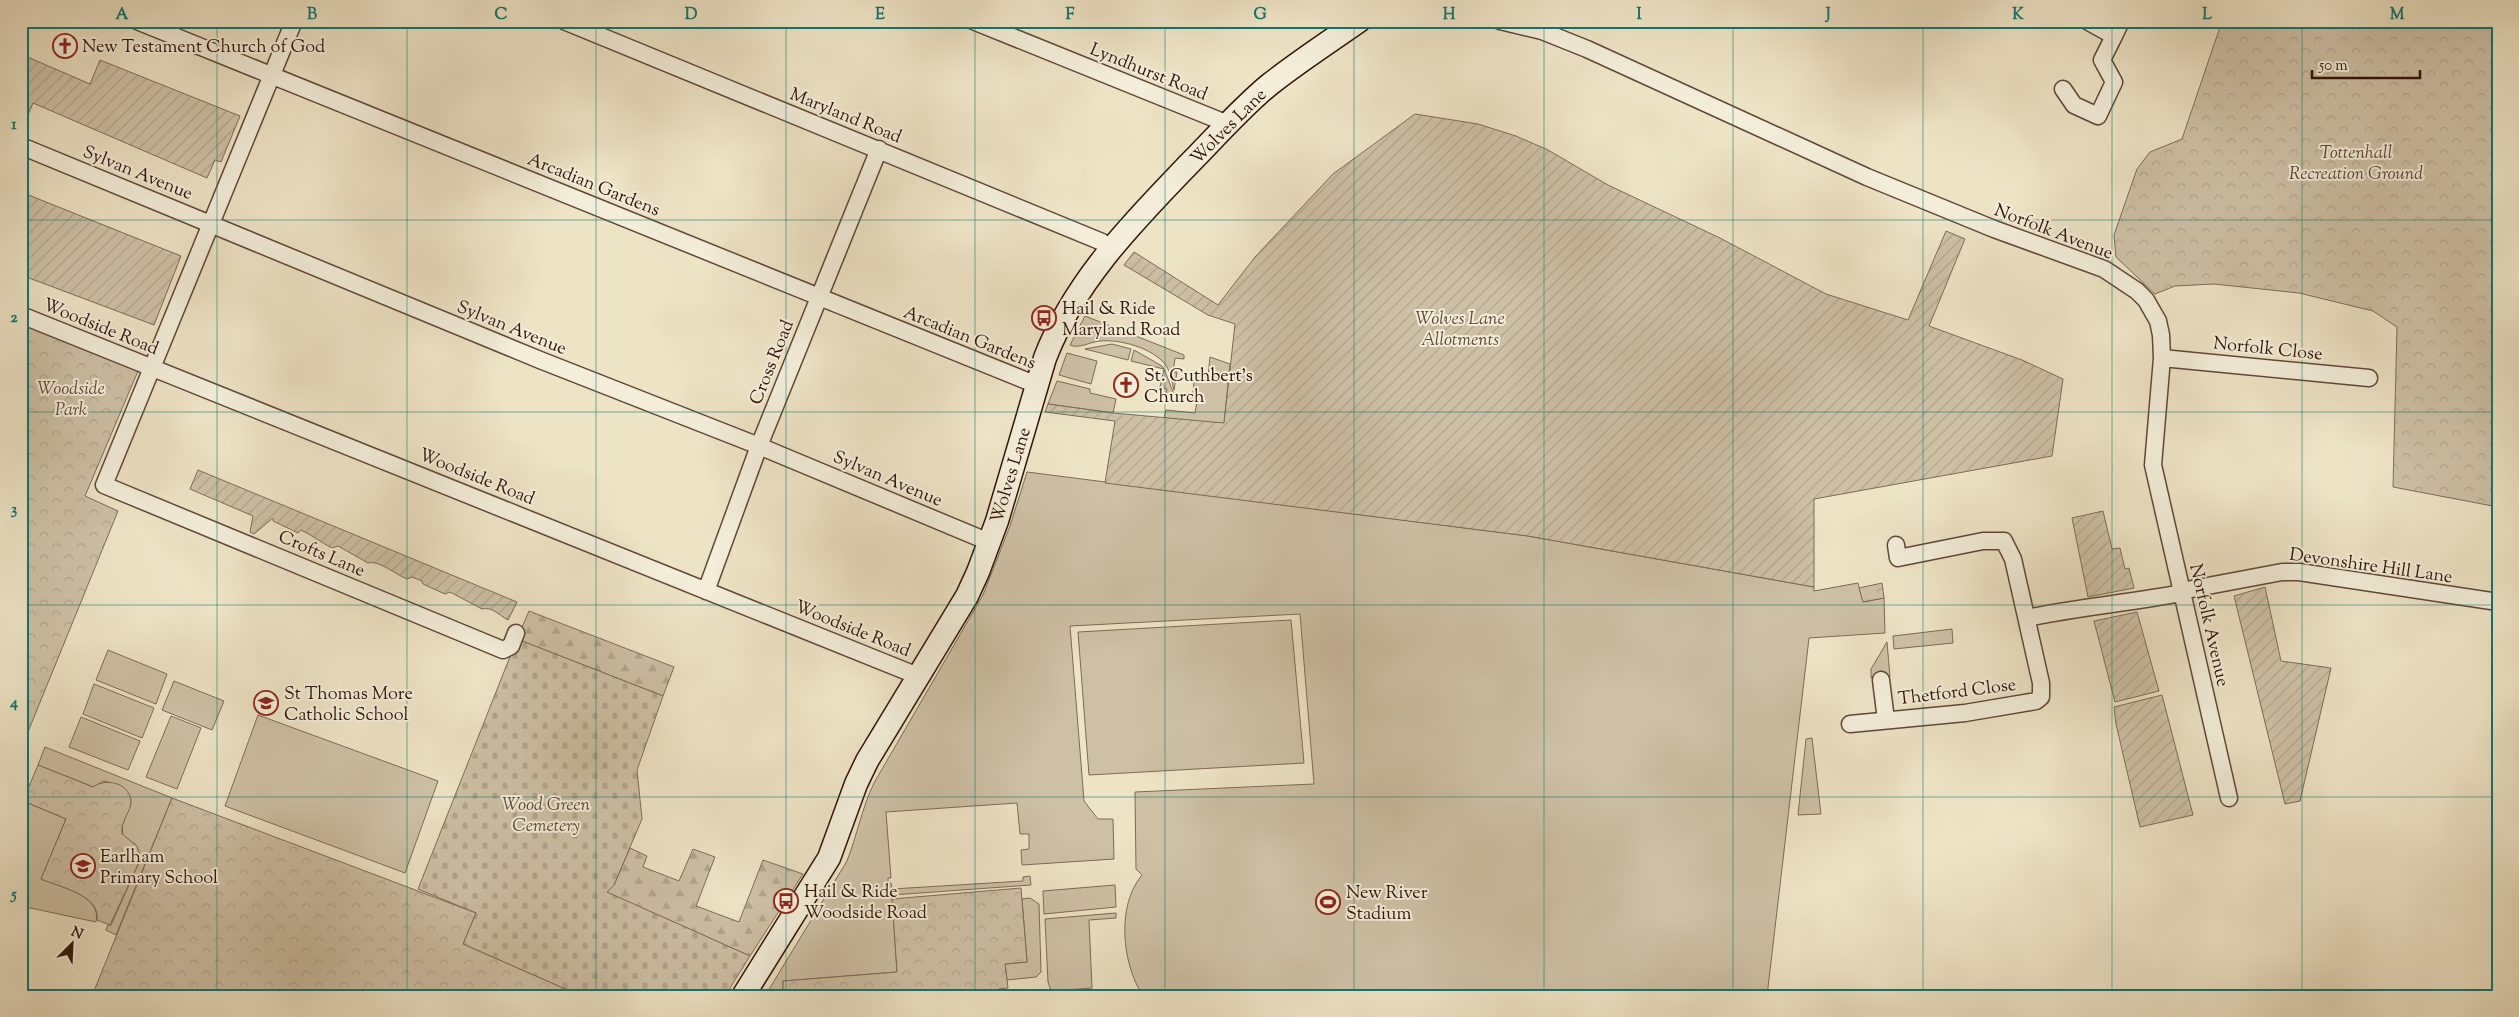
<svg xmlns="http://www.w3.org/2000/svg" width="2519" height="1017" font-family="'Sorts Mill Goudy',serif">
	<defs>
		<pattern id="forest-firs" width="22" height="20" patternUnits="userSpaceOnUse" patternTransform="scale(1.25)"><rect width="22" height="20" fill="#cdc0a5"/><path d="M5 1l3.5 6h-7zM16 11l3.5 6h-7z" fill="#b0a48d"/></pattern>
		<pattern id="cemetery-stones" width="16" height="16" patternUnits="userSpaceOnUse" patternTransform="scale(1.25)"><rect width="16" height="16" fill="#cdc0a5"/><path d="M2 7V4a2 2 0 0 1 4 0v3zM10 15v-3a2 2 0 0 1 4 0v3z" fill="#b0a48d"/></pattern>
		<pattern id="park-crowns" width="20" height="18" patternUnits="userSpaceOnUse" patternTransform="scale(1.25)"><rect width="20" height="18" fill="#cdc0a5"/><path d="M2 6a3 3 0 1 1 6 0M12 15a3 3 0 1 1 6 0" fill="none" stroke="#b0a48d"/></pattern>
		<pattern id="garden-furrows" width="10" height="10" patternUnits="userSpaceOnUse" patternTransform="scale(1.25)"><rect width="10" height="10" fill="#cdc0a5"/><path d="M-1 1l2-2M0 10L10 0M9 11l2-2" fill="none" stroke="#b0a48d"/></pattern>
	</defs>
	<rect width="100%" height="100%" fill="#ede3c5"/>
	<filter id="stains"><feTurbulence type="fractalNoise" baseFrequency=".004" numOctaves="4"/><feColorMatrix values="0 0 0 0 .2 0 0 0 0 .09 0 0 0 0 .02 0 0 0 .5 -.17"/></filter>
	<radialGradient id="worn" r=".72"><stop offset=".6" stop-color="#630" stop-opacity="0"/><stop offset="1" stop-color="#630" stop-opacity=".3"/></radialGradient>
	<path fill="#cdc0a5" stroke="#7e6a56" d="M1085,316L1184,355V359L1175,358L1173,372H1177L1174,390C1172,382 1170,370 1165,364C1152,348 1120,339 1100,341C1089,342 1080,349 1070,345Z
		M1112,344L1131,349L1128,360L1085,349Z
		M1134,350L1162,366L1164,369L1174,394L1166,393L1167,389L1160,387L1164,369L1131,361Z
		M1067,353L1097,361L1091,384L1059,375Z
		M1210,357L1230,364L1224,424L1164,418L1166,410L1195,413L1197,401L1192,400L1195,374L1208,376Z
		M1057,381L1090,389V393L1116,399L1113,413L1048,404Z
		M1027,472L1528,536L1814,587V591L1858,583L1863,602L1884,598L1885,633L1809,638L1767,996H1143C1122,964 1116,906 1142,875L1136,869L1135,792L1314,784L1300,614L1070,626L1084,801L1098,819H1113L1114,859L1022,865L1021,850L1029,849V834H1020L1017,803L886,812L891,878H888V883H891L892,889L1023,881V877L1030,876L1031,885L892,895L897,972L783,981V992H777V996H765L847,861C857,835 862,808 874,783L983,595L1010,526Z
		M1291,620L1304,763L1089,775L1078,632Z
		M1952,629L1953,643L1894,649L1893,636Z
		M1887,642L1890,677L1871,678V669Z
		M108,650L167,674L156,704L96,680Z
		M174,681L224,701L212,730L162,710Z
		M94,684L154,708L142,738L83,714Z
		M258,715L438,781L405,873L225,806Z
		M171,716L201,728L177,789L146,777Z
		M81,717L140,741L128,770L69,747Z
		M1812,738L1821,814L1798,815L1806,739Z
		M45,747L172,798L116,935L106,930L108,925H111L141,858L135,844L123,837L122,825L131,803L118,785L104,781L93,787L38,765Z
		M28,803L66,819L41,879C60,887 102,895 96,922L21,906L23,886L21,884V820Z
		M1115,885L1116,907L1044,914L1043,891Z
		M1030,898L1039,904L1041,972L1036,977L1007,980L1005,964L1027,962L1022,899Z
		M1116,913V918L1089,920L1092,988L1051,991L1048,982L1045,919Z"/>
	<path fill="url(#forest-firs)" stroke="#7e6a56" d="M529,611L674,667L663,696L517,639Z
		M630,848L647,856L643,867L679,881L693,849L715,857L696,906L739,922L763,860L803,874L750,956L606,892L614,885Z"/>
	<path fill="url(#cemetery-stones)" stroke="#7e6a56" d="M517,639L663,696L637,770L642,819L614,885L607,892L750,956L725,996H581L463,944L476,913L418,889Z"/>
	<path fill="url(#park-crowns)" stroke="#7e6a56" d="M2222,21H2498V507L2393,487L2397,327L2373,311L2299,293L2214,284L2175,286L2155,294L2116,257L2114,235L2137,169L2150,152L2182,139Z
		M21,323L138,371L85,496L118,511L21,749Z
		M1882,583L1884,598L1863,602L1859,588Z
		M38,765L93,787C105,778 128,782 131,800C132,811 120,821 122,834L137,846L141,858L110,925L97,920C101,895 59,887 41,879L66,819L28,803L25,796Z
		M172,798L476,913L463,944L581,996H92Z
		M1021,888L1027,962L1005,964L1008,988L998,989V996H777V992L783,991V981L897,972L892,899Z"/>
	<path fill="url(#garden-furrows)" stroke="#7e6a56" d="M23,55L90,84L100,60L240,116L221,162L215,160L207,178L33,103L22,129Z
		M1415,114L1478,124L1516,136L1548,150L1608,185L1720,238L1826,294L1908,320L1946,231L1965,239L1929,326L2022,360L2063,379L2052,456L1814,499V587L1528,536L1105,483L1115,421L1045,412L1048,404L1113,413L1224,423L1235,324L1208,315L1124,265L1134,252L1218,305L1255,257L1333,174Z
		M21,192L181,256L154,325L21,275Z
		M198,470L517,602L508,620C500,616 492,606 482,609L450,592L445,594L423,584L422,581L412,577L407,579C395,574 379,560 368,563L338,546L332,548C320,542 312,535 301,530L298,533L273,521V518L254,534L250,532L253,516L190,489Z
		M2103,511L2112,549L2120,548L2125,569L2129,568L2134,588L2088,597L2072,518Z
		M2265,587L2281,661L2331,668L2300,801L2285,804L2234,596Z
		M2137,612L2159,691L2115,702L2094,621Z
		M2162,695L2193,815L2140,827L2116,724L2114,707Z"/>
	<g fill="none" stroke-linecap="round" stroke-linejoin="round">
		<defs>
			<path id="street" d="M137,21L1037,385
				M294,21L104,485L503,650L511,646L516,633
				M564,21L1102,242L1111,249
				M973,21L1228,124
				M1500,21L1542,31L1587,49L1867,177L1994,229L2104,269L2137,291L2146,300L2158,321L2161,335L2162,358L2153,465L2229,798
				M2114,36L2121,21
				M2063,89L2074,105L2098,116L2114,82L2102,60L2114,36L2087,21
				M21,146L540,360L759,446L989,542
				M21,315L918,676
				M2162,358L2369,378
				M706,591L759,446L879,149
				M2181,591L2282,572H2299L2498,602
				M2027,618C2078,607 2130,603 2181,593
				M1881,680L1886,720
				M1850,724L1965,713L2036,701L2041,697V683L2013,559L2004,541H1983L1898,558L1896,545"/>
			<path id="secondary" d="M743,996L829,858L856,784L867,761L967,596L978,572L997,521L1045,358C1074,282 1133,222 1188,165C1215,138 1240,109 1269,85C1298,62 1329,42 1359,21"/>
		</defs>
		<use href="#street" stroke="#5f4737" stroke-width="19"/>
		<use href="#secondary" stroke="#301308" stroke-width="25"/>
		<use href="#street" stroke="#f3edd9" stroke-width="16"/>
		<use href="#secondary" stroke="#f3edd9" stroke-width="22"/>
	</g>
	<path fill="none" stroke="#0f766e" stroke-width="1" stroke-opacity="0.55" d="M217,21V996M407,21V996M596,21V996M786,21V996M975,21V996M1165,21V996M1354,21V996M1544,21V996M1733,21V996M1923,21V996M2112,21V996M2302,21V996M21,220H2498M21,412H2498M21,605H2498M21,797H2498"/>
	<defs>
		<symbol id="church-ring" viewBox="-11 -11 22 22"><circle r="9.5" fill="#f3edd9" stroke="#8f2418" stroke-width="1.5"/><path d="M-1.2-6h2.4v3.5h3.3v2.4h-3.3V6h-2.4V-.1h-3.3v-2.4h3.3Z" fill="#8f2418"/></symbol>
		<symbol id="bus-ring" viewBox="-11 -11 22 22"><circle r="9.5" fill="#f3edd9" stroke="#8f2418" stroke-width="1.5"/><path d="M-5-6H5V4H4V6H2V4H-2V6H-4V4H-5ZM-3.5-4V0h7V-4ZM-3.5 1.2v1.5H-2V1.2ZM2 1.2v1.5H3.5V1.2Z" fill="#8f2418"/></symbol>
		<symbol id="school-ring" viewBox="-11 -11 22 22"><circle r="9.5" fill="#f3edd9" stroke="#8f2418" stroke-width="1.5"/><path d="M0-5L7-2L0 1L-7-2ZM-4 1L0 2.5L4 1V4Q0 6-4 4Z" fill="#8f2418"/></symbol>
		<symbol id="stadium-ring" viewBox="-11 -11 22 22"><circle r="9.5" fill="#f3edd9" stroke="#8f2418" stroke-width="1.5"/><path d="M0-5a6.5 5 0 1 0 0 10a6.5 5 0 1 0 0-10ZM-3.5-1.8h7v3.6h-7Z" fill="#8f2418"/></symbol>
	</defs>
	<g fill-rule="evenodd">
		<use href="#church-ring" x="51" y="32" width="28" height="28"/>
		<use href="#bus-ring" x="1030" y="304" width="28" height="28"/>
		<use href="#church-ring" x="1112" y="371" width="28" height="28"/>
		<use href="#school-ring" x="252" y="689" width="28" height="28"/>
		<use href="#school-ring" x="69" y="852" width="28" height="28"/>
		<use href="#bus-ring" x="772" y="887" width="28" height="28"/>
		<use href="#stadium-ring" x="1314" y="888" width="28" height="28"/>
	</g>
	<g text-anchor="middle" stroke-width="4" stroke-linejoin="round" paint-order="stroke">
		<g font-size="18" fill="#301308" stroke="#f3edd9" text-anchor="start">
			<text x="82" y="52">New Testament Church of God</text>
			<text x="1062" y="314">Hail &amp; Ride<tspan x="1062" dy="21">Maryland Road</tspan></text>
			<text x="1144" y="381">St. Cuthbert's<tspan x="1144" dy="21">Church</tspan></text>
			<text x="284" y="699">St Thomas More<tspan x="284" dy="21">Catholic School</tspan></text>
			<text x="100" y="862">Earlham<tspan x="100" dy="21">Primary School</tspan></text>
			<text x="804" y="897">Hail &amp; Ride<tspan x="804" dy="21">Woodside Road</tspan></text>
			<text x="1346" y="898">New River<tspan x="1346" dy="21">Stadium</tspan></text>
		</g>
		<g font-size="18" fill="#301308" stroke="#f3edd9">
			<text transform="translate(1149 71) rotate(22)" y="6">Lyndhurst Road</text>
			<text transform="translate(846 115) rotate(22)" y="6">Maryland Road</text>
			<text transform="translate(1228 126) rotate(-45)" y="6">Wolves Lane</text>
			<text transform="translate(138 172) rotate(22)" y="6">Sylvan Avenue</text>
			<text transform="translate(594 184) rotate(22)" y="6">Arcadian Gardens</text>
			<text transform="translate(2054 231) rotate(21)" y="6">Norfolk Avenue</text>
			<text transform="translate(101 326) rotate(22)" y="6">Woodside Road</text>
			<text transform="translate(512 327) rotate(22)" y="6">Sylvan Avenue</text>
			<text transform="translate(970 337) rotate(22)" y="6">Arcadian Gardens</text>
			<text transform="translate(2268 348) rotate(6)" y="6">Norfolk Close</text>
			<text transform="translate(771 362) rotate(-68)" y="6">Cross Road</text>
			<text transform="translate(1010 475) rotate(-73)" y="6">Wolves Lane</text>
			<text transform="translate(477 476) rotate(22)" y="6">Woodside Road</text>
			<text transform="translate(888 478) rotate(23)" y="6">Sylvan Avenue</text>
			<text transform="translate(322 553) rotate(23)" y="6">Crofts Lane</text>
			<text transform="translate(2371 565) rotate(8)" y="6">Devonshire Hill Lane</text>
			<text transform="translate(2210 625) rotate(77)" y="6">Norfolk Avenue</text>
			<text transform="translate(853 628) rotate(22)" y="6">Woodside Road</text>
			<text transform="translate(1957 691) rotate(-7)" y="6">Thetford Close</text>
		</g>
		<g font-size="18" font-style="italic" fill="#5f4737" stroke="#f3edd9">
			<text x="2356" y="158">Tottenhall<tspan x="2356" dy="21">Recreation Ground</tspan></text>
			<text x="1460" y="324">Wolves Lane<tspan x="1460" dy="21">Allotments</tspan></text>
			<text x="71" y="394">Woodside<tspan x="71" dy="21">Park</tspan></text>
			<text x="546" y="810">Wood Green<tspan x="546" dy="21">Cemetery</tspan></text>
		</g>
	</g>
	<rect width="2519" height="1017" fill="none" stroke="#ede3c5" stroke-width="55"/>
	<g transform="translate(72 944) rotate(24)" stroke="#f3edd9" stroke-width="4" paint-order="stroke">
	<path d="M0-4L9 19L0 12L-9 19Z" fill="#301308"/>
	<text y="-8" font-size="14" font-weight="bold" text-anchor="middle" fill="#301308">N</text>
	</g>
	<path d="M2312 70v8h108v-8" fill="none" stroke="#301308" stroke-width="2.5"/>
	<text x="2319" y="70" font-size="15" fill="#301308" stroke="#f3edd9" stroke-width="4" paint-order="stroke">50 m</text>
	<rect x="28" y="28" width="2464" height="962" fill="none" stroke="#0f766e" stroke-width="2"/>
	<g font-size="16" text-anchor="middle" font-weight="bold" fill="#0f766e">
		<text x="122" y="19">A</text>
		<text x="312" y="19">B</text>
		<text x="501" y="19">C</text>
		<text x="691" y="19">D</text>
		<text x="880" y="19">E</text>
		<text x="1070" y="19">F</text>
		<text x="1260" y="19">G</text>
		<text x="1449" y="19">H</text>
		<text x="1639" y="19">I</text>
		<text x="1828" y="19">J</text>
		<text x="2018" y="19">K</text>
		<text x="2207" y="19">L</text>
		<text x="2397" y="19">M</text>
		<text x="14" y="129">1</text>
		<text x="14" y="322">2</text>
		<text x="14" y="514">3</text>
		<text x="14" y="707">4</text>
		<text x="14" y="899">5</text>
	</g>
	<rect width="100%" height="100%" filter="url(#stains)"/>
	<rect width="100%" height="100%" fill="url(#worn)"/>
</svg>
